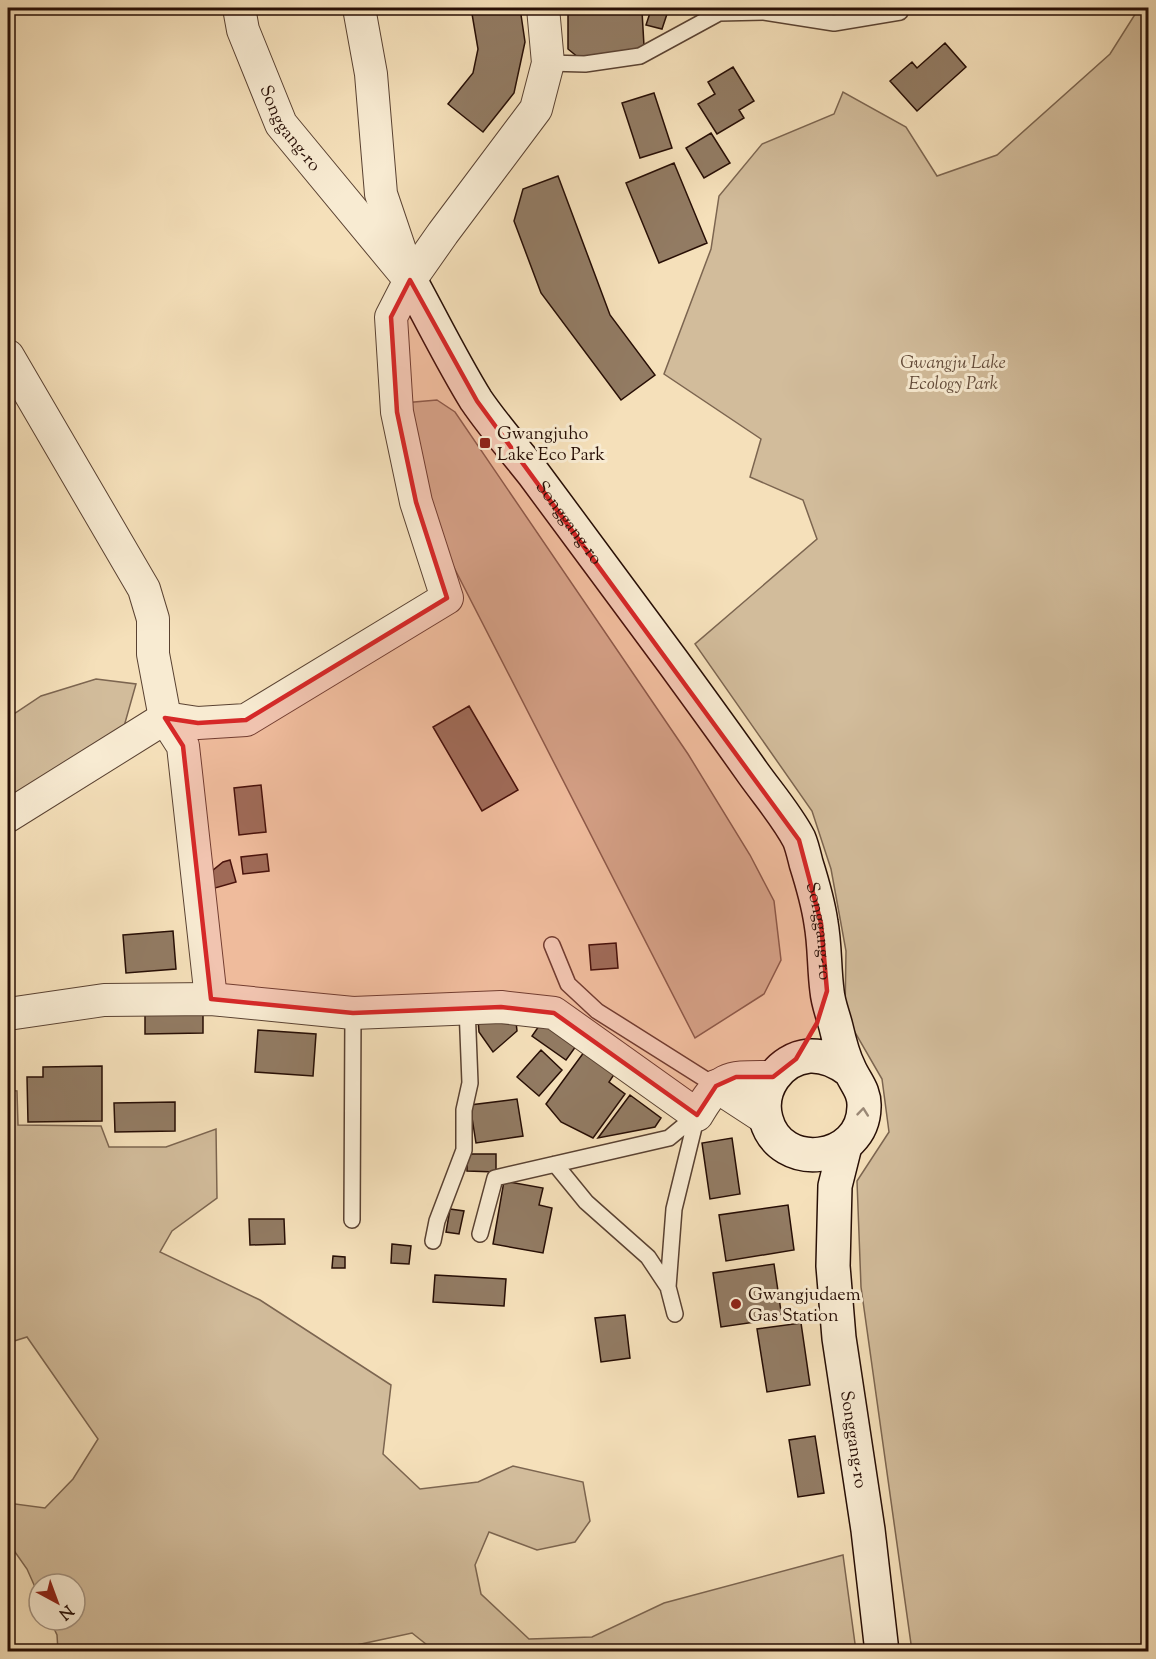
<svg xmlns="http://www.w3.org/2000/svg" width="1156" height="1659" font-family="'Sorts Mill Goudy',serif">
	<rect width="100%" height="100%" fill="#f5e0ba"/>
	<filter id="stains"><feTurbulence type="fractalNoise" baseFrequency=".00333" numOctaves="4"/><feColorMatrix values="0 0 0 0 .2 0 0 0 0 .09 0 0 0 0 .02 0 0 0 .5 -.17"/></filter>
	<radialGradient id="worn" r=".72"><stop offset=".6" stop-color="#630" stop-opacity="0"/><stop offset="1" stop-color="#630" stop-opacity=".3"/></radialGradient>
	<path fill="#d2bc9b" stroke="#7c6550" stroke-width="1.5" d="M1139,8H1148V1651H912L861,1287L857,1181L889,1132L882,1079L845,1015L846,951L831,869L812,811L695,644L817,539L803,500L750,477L761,439L664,374L711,249L719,196L762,144L834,114L843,92L906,127L937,176L997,155L1110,54Z
		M437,400L455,412L688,754L750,855L774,901L781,960L764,994L695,1038L444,548L403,403Z
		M96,679L136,684L123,730L8,799V718L41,696Z
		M8,1090L17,1091L18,1125L101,1126L109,1147H166L216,1129L217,1198L172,1231L160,1252L260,1300L391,1385L383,1454L420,1489L478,1482L513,1466L583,1482L590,1521L575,1542L537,1550L489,1532L475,1565L481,1594L529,1639L592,1637L664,1603L843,1555L856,1651L436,1652L412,1633L352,1646L348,1652L58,1651L57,1635L50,1620H75V1584H39V1596L27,1569L8,1542V1503L45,1508L73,1479L98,1439L27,1337L8,1343Z"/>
	<path fill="#927b63" stroke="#270e05" stroke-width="1.5" d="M471,8H520L525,42L514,93L483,132L448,104L473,73L478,49Z
		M651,10L667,14L662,29L646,25Z
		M642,11L644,46L633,51L579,58L568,49V12Z
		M945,43L966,67L917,111L890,81L912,62L917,68Z
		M733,67L754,101L739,110L744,118L717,134L698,104L715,94L708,82Z
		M654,93L672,148L640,158L622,103Z
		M711,133L730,163L704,178L686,148Z
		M674,163L707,243L659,263L626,183Z
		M558,176L610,315L655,375L621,400L541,293L514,221L523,189Z
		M469,706L518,790L482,811L433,727Z
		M261,785L266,832L239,835L234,788Z
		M267,854L269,871L243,874L241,857Z
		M230,860L236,882L208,890L212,871L223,862Z
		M173,931L176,969L126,973L123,935Z
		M616,943L618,968L591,970L589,945Z
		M203,1013V1033L145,1034V1015Z
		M478,1020L516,1022L517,1031L493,1052L479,1032Z
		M552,1024L579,1042L566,1060L532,1036L539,1026Z
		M258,1030L316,1034L313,1076L255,1072Z
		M587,1048L617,1070L609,1082L625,1094L593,1138L561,1122L546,1104Z
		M541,1050L562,1070L539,1096L517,1077Z
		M102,1066V1121L28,1122L27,1077H43V1067Z
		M630,1095L661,1118L655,1127L598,1138Z
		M517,1099L523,1136L476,1143L470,1105Z
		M175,1102V1131L115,1132L114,1103Z
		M732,1138L740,1194L710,1199L702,1143Z
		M467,1154H496V1172L467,1171Z
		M504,1181L543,1188L539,1205L552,1208L543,1253L493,1244Z
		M788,1205L794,1250L726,1261L719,1215Z
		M450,1209L464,1211L459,1234L446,1232Z
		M249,1219H284L285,1244L250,1245Z
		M392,1244L411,1246L409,1264L391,1263Z
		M333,1256L345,1257V1268H332Z
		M774,1264L782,1318L721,1327L713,1273Z
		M435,1275L506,1279L504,1306L433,1302Z
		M625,1315L630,1358L601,1362L595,1318Z
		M801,1323L810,1385L767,1392L757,1329Z
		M815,1436L824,1493L798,1497L789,1440Z"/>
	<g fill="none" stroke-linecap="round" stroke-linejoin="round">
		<defs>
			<path id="lane" d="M548,63L585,64L640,56L719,13L764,12L834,23L900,12
				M552,945L568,984L597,1011L716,1086
				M555,1164L586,1202L648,1257L668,1287
				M352,1220L353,1013
				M480,1234L495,1178L669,1138L697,1115L674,1209L668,1287L675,1314
				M433,1241L437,1221L464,1150V1110L470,1083L467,1007"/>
			<g id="street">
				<path id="s1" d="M239,8L243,30L281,124L410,280"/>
				<path d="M359,8L371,74L381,194L405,265"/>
				<path d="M8,356L144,589L153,619V654L165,718L183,746L211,999"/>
				<path d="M8,816L165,718L198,723L246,720L447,598L416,502L397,412L391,317L410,280L443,233L536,109L548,63L543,8"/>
				<path d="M8,1014L104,1000L211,999L353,1013L501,1007L554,1013L697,1115C721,1074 728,1077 773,1077"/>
				<path d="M716,1086L765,1118"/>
			</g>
			<g id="secondary">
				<path id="s2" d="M410,280C432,320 452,361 476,400C493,425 514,449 533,473C580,536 626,599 673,662C700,699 727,736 753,773C768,794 787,816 799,839C802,846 804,855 806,863C812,882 818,902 821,923C825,945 824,968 827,991C828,1003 833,1015 836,1027C839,1040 843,1056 849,1068C855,1082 865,1091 864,1107C863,1163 780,1173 766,1119C758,1090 779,1059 809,1056C825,1055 837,1061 849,1070"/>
				<path id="s3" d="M845,1146L835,1186L833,1266L839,1338L868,1530L882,1652"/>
			</g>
		</defs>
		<use href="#lane" stroke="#5a4232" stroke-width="18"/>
		<use href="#street" stroke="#5a4232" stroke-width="34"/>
		<use href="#secondary" stroke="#270e05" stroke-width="36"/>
		<use href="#lane" stroke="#f8ebd2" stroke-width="15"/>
		<use href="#street" stroke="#f8ebd2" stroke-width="32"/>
		<use href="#secondary" stroke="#f8ebd2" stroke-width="33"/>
	</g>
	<defs><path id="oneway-chevron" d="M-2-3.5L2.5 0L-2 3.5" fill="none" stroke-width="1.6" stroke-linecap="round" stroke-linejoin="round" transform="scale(1.5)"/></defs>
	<use stroke="#9a8876" href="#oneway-chevron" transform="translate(863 1112) rotate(-84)"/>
	<path fill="#d62828" fill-opacity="0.2" stroke="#d62828" stroke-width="4.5" stroke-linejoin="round" d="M410,280L477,401L799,840L821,923L827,991L817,1023L796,1059L773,1077H736L716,1086L697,1115L554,1013L501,1007L353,1013L211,999L183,746L165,718L198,723L246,720L447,598L416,502L397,412L391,317Z"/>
	<g fill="#8f2418" stroke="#f8ebd2" stroke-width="2">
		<rect x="479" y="437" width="12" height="12" rx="3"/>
		<circle cx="736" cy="1304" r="6"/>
	</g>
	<g text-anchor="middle" stroke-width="6" stroke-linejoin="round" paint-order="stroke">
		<g font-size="18" fill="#270e05" stroke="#f8ebd2">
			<text dy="6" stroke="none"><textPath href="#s1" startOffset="132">Songgang-ro</textPath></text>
			<text dy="6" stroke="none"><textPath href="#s2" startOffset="291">Songgang-ro</textPath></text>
			<text dy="6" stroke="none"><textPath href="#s2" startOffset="777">Songgang-ro</textPath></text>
			<text dy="6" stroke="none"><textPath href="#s3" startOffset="296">Songgang-ro</textPath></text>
		</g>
		<g font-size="18" font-style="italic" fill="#634b3a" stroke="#f8ebd2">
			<text x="953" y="368">Gwangju Lake<tspan x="953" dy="21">Ecology Park</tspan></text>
		</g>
		<g font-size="18" fill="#270e05" stroke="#f8ebd2" text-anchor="start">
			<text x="497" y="439">Gwangjuho<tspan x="497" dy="21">Lake Eco Park</tspan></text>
			<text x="748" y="1300">Gwangjudaem<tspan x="748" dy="21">Gas Station</tspan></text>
		</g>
	</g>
	<rect width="1156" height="1659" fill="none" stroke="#f5e0ba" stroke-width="30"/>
	<rect x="9" y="9" width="1138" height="1641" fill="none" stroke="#270e05" stroke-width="3"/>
	<rect x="15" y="15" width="1126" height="1629" fill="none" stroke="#270e05" stroke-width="1.5"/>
	<g transform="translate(57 1602) rotate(139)"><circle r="28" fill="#f8ebd2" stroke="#a49380" stroke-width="1.5"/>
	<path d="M0-4.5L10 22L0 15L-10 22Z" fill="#8f2418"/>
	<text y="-9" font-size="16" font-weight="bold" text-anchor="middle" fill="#270e05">N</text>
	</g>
	<rect width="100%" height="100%" filter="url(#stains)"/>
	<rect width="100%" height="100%" fill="url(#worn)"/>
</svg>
